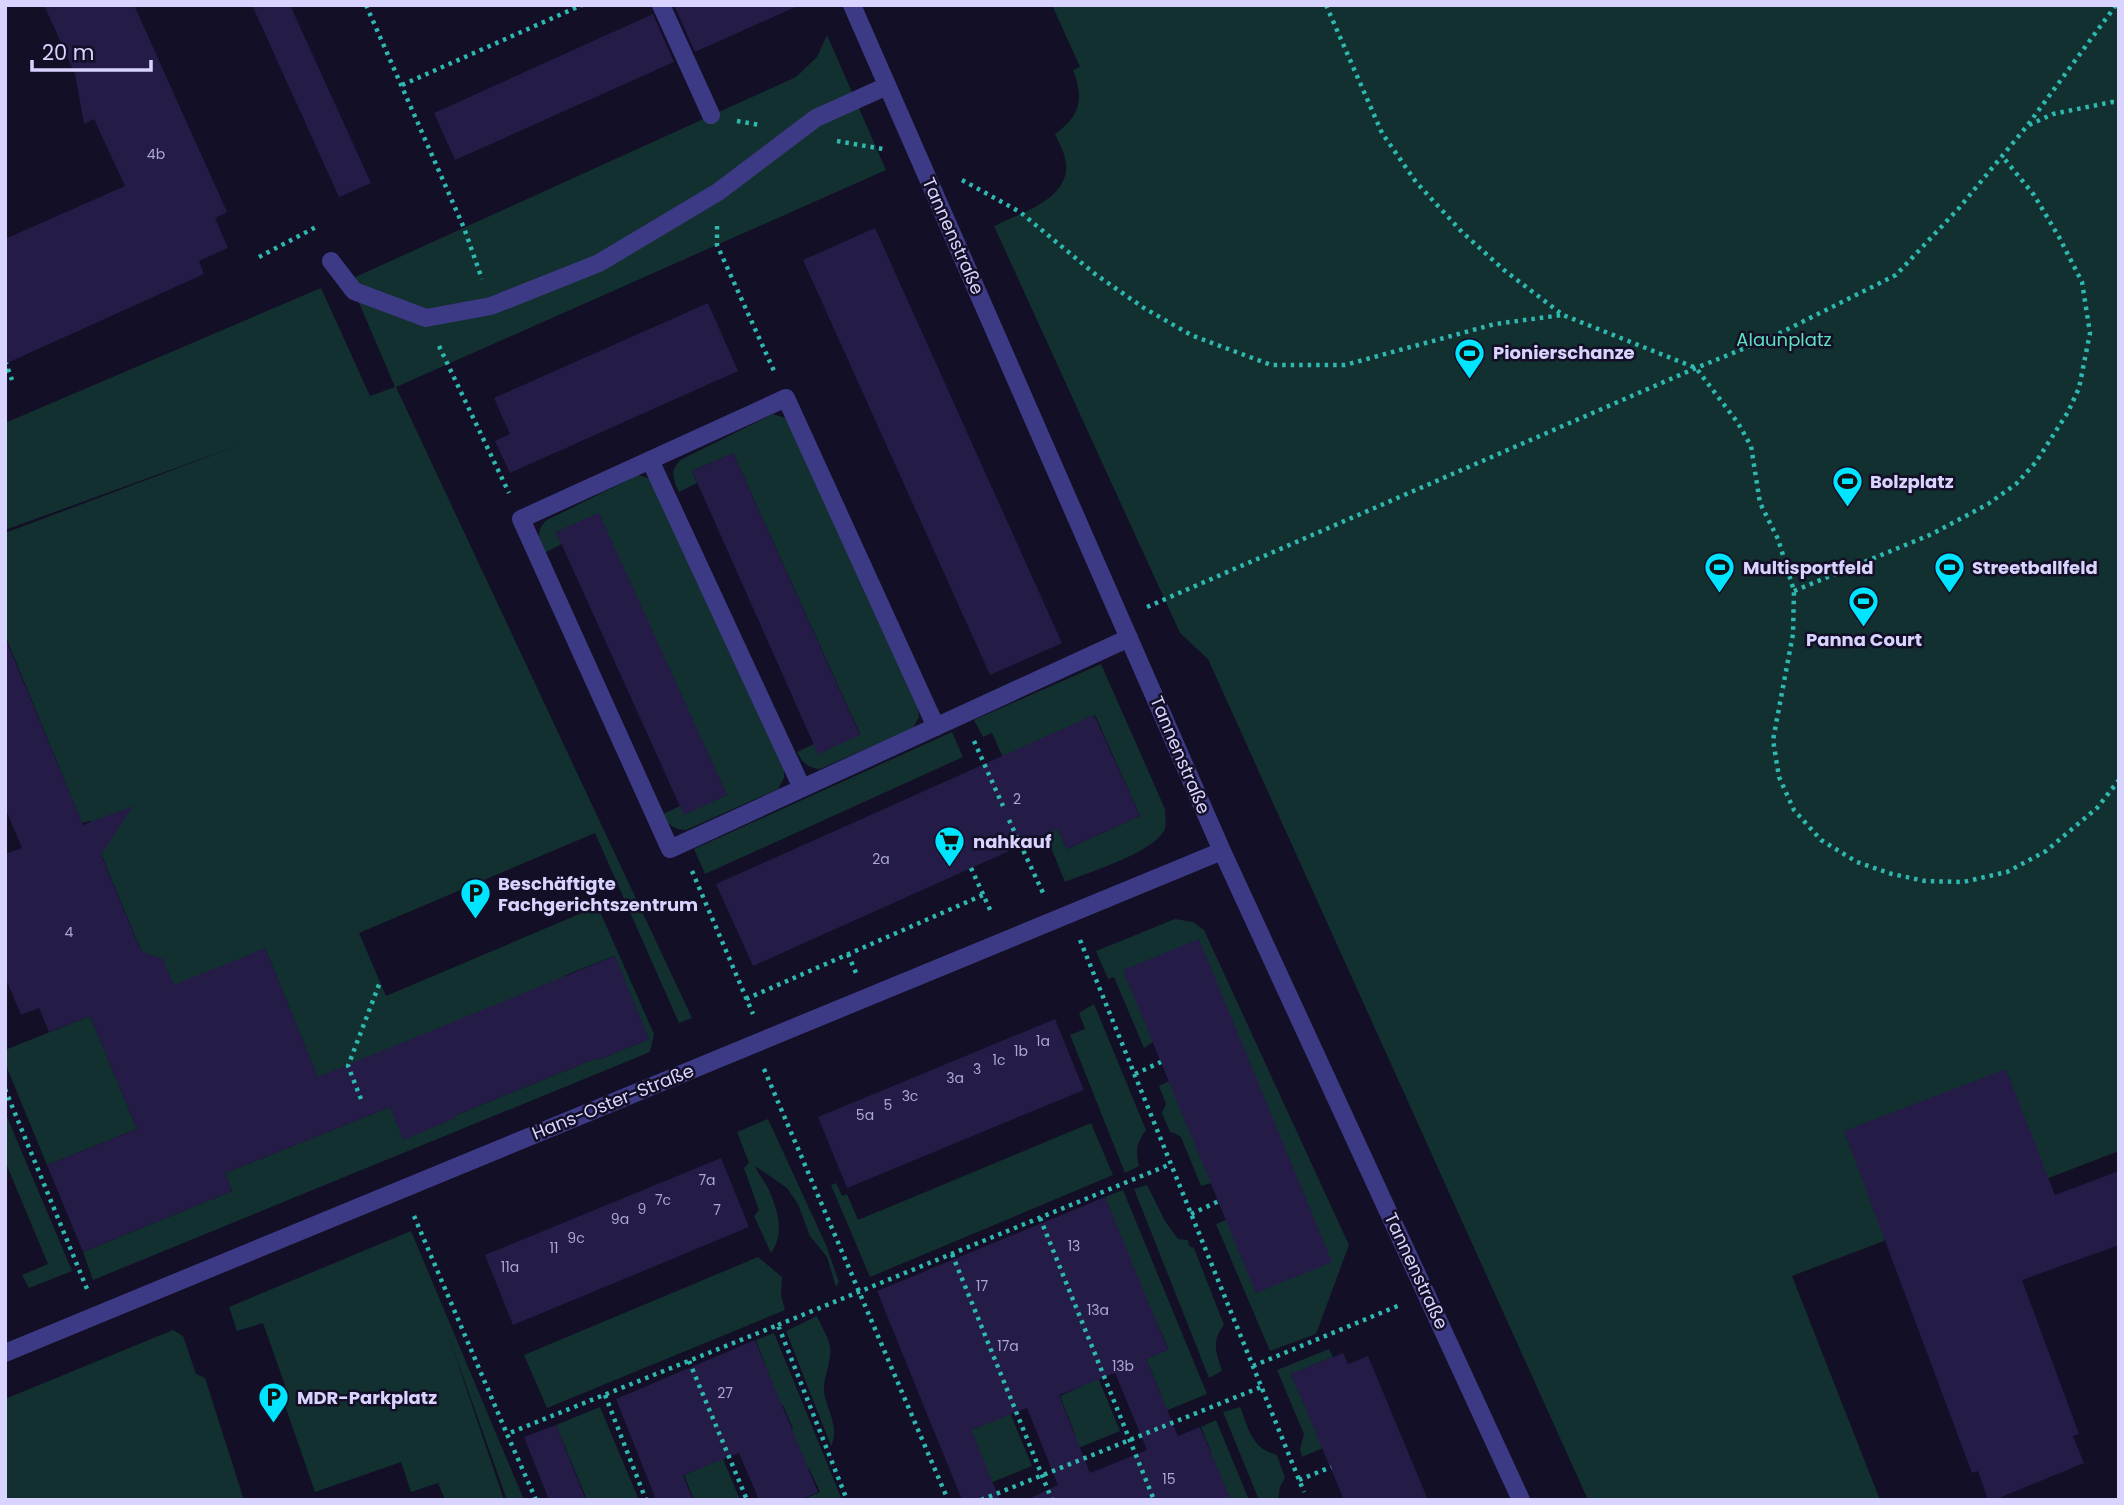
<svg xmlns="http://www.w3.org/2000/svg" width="2124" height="1505" font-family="Poppins,sans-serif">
	<rect width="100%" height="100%" fill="#130f26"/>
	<path fill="#12302f" d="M1052,5H2119V1151L1792,1276L1880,1500H1588L1208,659L1180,633L994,226C1018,214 1062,202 1066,171C1068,158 1060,145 1055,134C1081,115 1084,99 1073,70L1080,67Z
		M827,35L886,170L396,387L692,1018L679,1023L595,833L359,933L386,996L591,909L601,914L654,1034L650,1052L93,1280L83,1252L232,1191L225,1173L390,1107L404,1139L455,1118L454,1116L597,1058L598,1060L649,1039L614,956L564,976L576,1008L328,1102L265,948L253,1132L145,960L99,849L101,844L111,839L113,836L90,821L82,823L5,635V533L242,444L5,530V423L321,288L370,396L395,387L354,291L351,279L796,77L817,57Z
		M773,414L785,418L790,422L918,709L919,717L913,728L820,769C808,768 803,763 797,752L814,744L860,734L733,453L692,471L697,483L679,492C673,480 669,469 682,459Z
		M638,475L651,479L656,484L784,770V778L778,789L686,830C673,829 668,825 663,814L680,806L685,814L727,795L598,514L556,532L562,544L544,553C539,541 535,530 547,520Z
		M1101,664L1165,809C1165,816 1167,825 1164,831C1152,853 1089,872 1065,882L1044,830L1051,814L1067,849L1140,816L1095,715L1021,798L992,733L983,737L974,720Z
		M952,732L963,757L705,874L694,849Z
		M1175,919L1193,922L1204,930L1349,1245L1316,1334L1270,1351L1216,1224L1226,1220L1153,1042L1144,1048L1114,977L1108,979L1096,951Z
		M1094,1004L1146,1130C1137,1142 1135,1151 1139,1166L1125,1173L1070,1035L1085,1029L1079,1013Z
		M90,1016L137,1129L47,1165L5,1063V1050Z
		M1169,1081L1211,1183L1201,1186L1181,1137L1174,1133L1170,1132L1162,1113L1166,1104L1159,1086Z
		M5,1112L72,1271L29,1288L22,1275L48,1264L5,1161Z
		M768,1119L826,1245L839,1282L836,1287L827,1257L810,1236L798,1204L787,1188L755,1166C758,1174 765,1181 769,1190C778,1211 785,1233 771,1253L754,1216L759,1210L744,1168L749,1163L737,1132Z
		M1091,1123L1113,1175L870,1277L831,1185L836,1183L842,1196L847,1194L858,1220Z
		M1147,1185L1165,1221L1178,1239L1188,1240L1189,1246L1194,1248L1224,1325C1211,1342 1216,1351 1222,1371L1209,1378L1134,1189Z
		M1123,1190L1207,1394L1136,1423L1131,1410L1162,1397L1146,1359L1168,1349L1158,1325L1136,1333L1115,1222L1105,1197Z
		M1036,1227L1120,1431L1049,1460L1044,1447L1075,1434L1060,1396L1082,1386L1072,1362Z
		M411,1231L524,1500H507L449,1337L504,1500H445L438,1483L411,1492L401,1462L315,1492L279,1388L285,1385L263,1323L237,1331L229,1307Z
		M758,1257L782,1277L781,1295L785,1310L547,1408L524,1355Z
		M948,1262L1032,1466L960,1495L971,1430L993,1421L929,1269Z
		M817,1316C821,1326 828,1336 830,1347C832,1362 823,1377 824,1392C827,1411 840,1427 831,1446L786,1331Z
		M173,1330L183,1336L196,1374L205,1378L244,1500H5V1399Z
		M774,1333L842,1500H802L820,1492L809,1468L787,1477L771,1438L793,1429L783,1405L760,1414L744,1375L766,1366L756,1340Z
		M1329,1349L1333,1357L1291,1374L1323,1448L1302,1457L1300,1449L1304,1434L1277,1370Z
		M686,1369L740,1500H694L684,1475L705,1466L668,1377Z
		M600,1407L639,1500H587L556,1425Z
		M1240,1407C1249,1429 1251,1448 1277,1455L1285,1478L1280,1487L1278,1500H1259L1223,1412Z
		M1216,1420L1249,1500H1231L1189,1461L1211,1452L1201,1427Z"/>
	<path fill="#241b47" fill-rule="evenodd" d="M44,5H134L227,212L215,218L228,248L199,261L204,274L5,364V239L125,186L94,119L84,124L75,74Z
		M252,5H290L371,183L339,197Z
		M674,5H800L695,52Z
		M653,14L674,62L455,160L434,113Z
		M875,228L1062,643L990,675L803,260Z
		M708,303L738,371L510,473L495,441L510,434L494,398Z
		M733,453L860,735L818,754L692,471Z
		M599,513L727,795L684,815L556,532Z
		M5,637L83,825L133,806L101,855L141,951L163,959L174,985L265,948L318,1077L615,956L649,1039L598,1060L597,1058L454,1116L455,1118L403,1140L390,1107L225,1173L232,1191L83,1252L47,1165L137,1129L90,1016L49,1032L39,1008L21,1015L5,977V854L22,848L5,808Z
		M1094,715L1140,816L1067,849L1058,829L753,966L716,884Z
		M1199,939L1332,1262L1256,1293L1123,970Z
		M1055,1019L1084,1090L847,1188L818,1117Z
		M2006,1069L2055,1195L2119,1171V1245L2022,1280L2079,1434L2073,1436L2084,1463L1994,1500H1988L1978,1471L1972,1473L1844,1131Z
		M721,1158L749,1227L513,1325L485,1255Z
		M1105,1197L1168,1350L1146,1359L1178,1436L1200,1427L1231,1500H1026L1058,1485L1027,1408L971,1430L1000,1500H962L877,1291ZM1115,1373L1147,1450L1090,1473L1059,1395Z
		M755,1340L818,1492L801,1500H759L739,1453L683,1475L693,1500H656L616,1399Z
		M1343,1353L1348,1364L1368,1356L1428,1500H1344L1291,1374Z
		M556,1425L586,1500H549L524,1437Z"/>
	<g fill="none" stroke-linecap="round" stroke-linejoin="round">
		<path stroke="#2fb8b0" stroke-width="4.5" stroke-dasharray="3.5 5" stroke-linecap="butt" d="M366,5L464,228L482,279
			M1326,5L1382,133L1416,182L1462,232L1504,270L1563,315L1696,368L1738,423L1751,446L1760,503L1778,539L1794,591L1793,634L1773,740L1779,777L1794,810L1821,840L1857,862L1892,874L1925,881L1963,882L2007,872L2046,851L2097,808L2119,780
			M402,85L582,5
			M737,121L760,125
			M2029,125L2053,114L2112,102L2119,103
			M837,141L883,149
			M962,180L1020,212L1095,274L1144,308L1191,335L1271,365H1345L1495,324L1562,315
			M717,226V245L775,373
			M259,257L316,227
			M439,346L509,493
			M8,369L12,380
			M5,371L8,369L6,363
			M1794,591L1932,534L1988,504L2016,484L2036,462L2068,412L2079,388L2090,333L2082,282L2059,237L2034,195L2002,156
			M1147,607L1696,368L1770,338L1896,275L1959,208L2027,126L2116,5
			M974,741L1003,806
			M1009,820L1044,895
			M971,868L992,914
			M692,871L753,1014
			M1080,940L1304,1492
			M848,954L856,973
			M746,999L983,895
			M764,1069L948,1500
			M1135,1074L1161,1062
			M5,1089L87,1289
			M361,1099L348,1066L380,982
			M1191,1214L1219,1201
			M414,1216L507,1434
			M1040,1218L1154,1500
			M952,1254L1052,1500
			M778,1325L1171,1164
			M689,1361L747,1500
			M1253,1366L1400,1305
			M605,1395L646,1500
			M1299,1480L1331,1467
			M536,1500L507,1434L778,1325L847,1500
			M981,1500L1261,1387"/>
		<path stroke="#3d3a85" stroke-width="18" d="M661,5L711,115
			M331,261L354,291L426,318L491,306L599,263L718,192L816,118L887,86
			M650,460L802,788
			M936,727L786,398L521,519L670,849C823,779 976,709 1129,638"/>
		<path stroke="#3d3a85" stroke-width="18" d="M852,5L1222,851L1521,1500
			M5,1353L1222,851"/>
	</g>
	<defs>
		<symbol id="stadium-pin" viewBox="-11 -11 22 30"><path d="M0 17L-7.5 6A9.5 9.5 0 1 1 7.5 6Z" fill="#00e5ff" stroke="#130f26"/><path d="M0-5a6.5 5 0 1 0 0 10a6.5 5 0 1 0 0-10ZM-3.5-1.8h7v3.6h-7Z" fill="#111"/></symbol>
		<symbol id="supermarket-pin" viewBox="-11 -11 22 30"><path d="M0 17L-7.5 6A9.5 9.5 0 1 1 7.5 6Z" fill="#00e5ff" stroke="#130f26"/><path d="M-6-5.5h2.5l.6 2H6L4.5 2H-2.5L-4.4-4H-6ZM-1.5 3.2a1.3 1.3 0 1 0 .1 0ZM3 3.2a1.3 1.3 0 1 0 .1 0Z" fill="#111"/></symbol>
		<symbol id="parking-pin" viewBox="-11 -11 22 30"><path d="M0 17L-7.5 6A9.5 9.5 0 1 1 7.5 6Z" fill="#00e5ff" stroke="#130f26"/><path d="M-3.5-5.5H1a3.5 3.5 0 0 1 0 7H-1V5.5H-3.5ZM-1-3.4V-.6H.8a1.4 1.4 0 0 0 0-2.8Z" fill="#111"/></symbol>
	</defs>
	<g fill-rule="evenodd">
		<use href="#stadium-pin" x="1452" y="336" width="35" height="47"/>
		<use href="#stadium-pin" x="1830" y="464" width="35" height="47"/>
		<use href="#stadium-pin" x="1702" y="550" width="35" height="47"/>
		<use href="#stadium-pin" x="1932" y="550" width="35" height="47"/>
		<use href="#stadium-pin" x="1846" y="584" width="35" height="47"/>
		<use href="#supermarket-pin" x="932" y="824" width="35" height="47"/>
		<use href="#parking-pin" x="458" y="876" width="35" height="47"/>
		<use href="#parking-pin" x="256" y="1380" width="35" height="47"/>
	</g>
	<g text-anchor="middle" stroke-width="5" stroke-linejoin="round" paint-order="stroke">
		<g font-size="14" fill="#aca6d1">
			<text x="156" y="159">4b</text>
			<text x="1017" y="804">2</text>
			<text x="881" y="864">2a</text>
			<text x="69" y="937">4</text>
			<text x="1043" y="1046">1a</text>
			<text x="1021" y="1056">1b</text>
			<text x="999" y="1065">1c</text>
			<text x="977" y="1074">3</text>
			<text x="955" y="1083">3a</text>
			<text x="910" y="1101">3c</text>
			<text x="888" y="1110">5</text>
			<text x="865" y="1120">5a</text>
			<text x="707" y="1185">7a</text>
			<text x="663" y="1205">7c</text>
			<text x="642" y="1214">9</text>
			<text x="717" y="1215">7</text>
			<text x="620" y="1224">9a</text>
			<text x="576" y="1243">9c</text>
			<text x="1074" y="1251">13</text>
			<text x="554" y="1253">11</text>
			<text x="510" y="1272">11a</text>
			<text x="982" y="1291">17</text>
			<text x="1098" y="1315">13a</text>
			<text x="1008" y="1351">17a</text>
			<text x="1123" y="1371">13b</text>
			<text x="725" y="1398">27</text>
			<text x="1169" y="1484">15</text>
		</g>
		<g font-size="18" fill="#d9d4ff" stroke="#130f26">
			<text transform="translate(953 236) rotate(66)" y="6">Tannenstraße</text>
			<text transform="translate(1180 755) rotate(67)" y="6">Tannenstraße</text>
			<text transform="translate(613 1102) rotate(-22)" y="6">Hans-Oster-Straße</text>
			<text transform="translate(1416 1271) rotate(65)" y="6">Tannenstraße</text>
		</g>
		<g font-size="18" fill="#5fe0c0" stroke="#130f26">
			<text x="1784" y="346">Alaunplatz</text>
		</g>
		<g font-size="18" font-weight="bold" fill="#d9d4ff" stroke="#130f26" text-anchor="start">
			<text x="1493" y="359">Pionierschanze</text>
			<text x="1870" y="488">Bolzplatz</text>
			<text x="1743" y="574">Multisportfeld</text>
			<text x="1972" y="574">Streetballfeld</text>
			<text x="1864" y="646" text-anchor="middle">Panna Court</text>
			<text x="973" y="848">nahkauf</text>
			<text x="498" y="890">Beschäftigte<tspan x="498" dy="21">Fachgerichtszentrum</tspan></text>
			<text x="297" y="1404">MDR-Parkplatz</text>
		</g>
	</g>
	<rect width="2124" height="1505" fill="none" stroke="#d9d4ff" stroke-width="14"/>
	<path d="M32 60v10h119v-10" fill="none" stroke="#d9d4ff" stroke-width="3.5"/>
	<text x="42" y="60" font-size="21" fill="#d9d4ff" stroke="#130f26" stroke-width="5" paint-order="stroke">20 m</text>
</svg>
